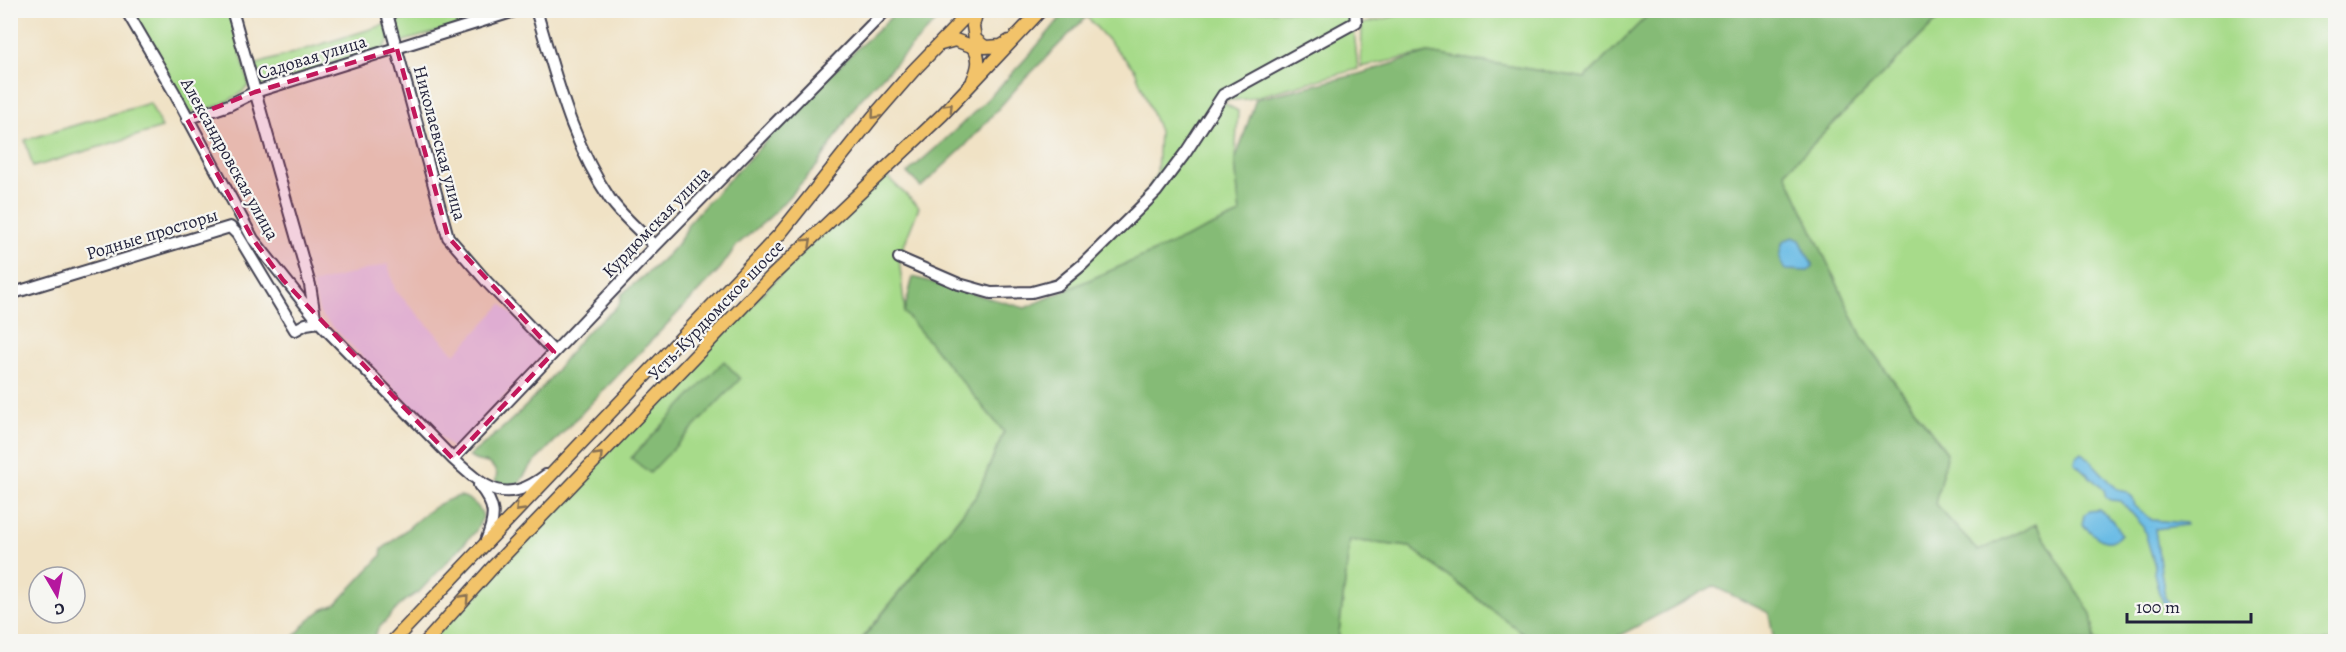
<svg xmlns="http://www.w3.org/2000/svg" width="2346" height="652" font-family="Alegreya,serif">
	<rect width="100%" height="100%" fill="#f6f6f2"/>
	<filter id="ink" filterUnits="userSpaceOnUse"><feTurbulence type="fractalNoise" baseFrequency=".0167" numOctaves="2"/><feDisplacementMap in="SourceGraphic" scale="12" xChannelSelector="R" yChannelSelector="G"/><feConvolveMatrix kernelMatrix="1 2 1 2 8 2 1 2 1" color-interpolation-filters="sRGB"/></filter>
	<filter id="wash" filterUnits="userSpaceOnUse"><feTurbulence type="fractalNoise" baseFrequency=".008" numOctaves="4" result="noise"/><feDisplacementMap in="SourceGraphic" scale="24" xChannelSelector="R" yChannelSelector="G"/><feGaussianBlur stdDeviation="1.35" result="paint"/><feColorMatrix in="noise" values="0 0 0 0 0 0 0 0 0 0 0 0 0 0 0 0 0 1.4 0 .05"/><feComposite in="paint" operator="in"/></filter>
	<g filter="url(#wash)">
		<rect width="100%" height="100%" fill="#f0e2c5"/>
		<path fill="#e6d2f0" d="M388,264L395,290L455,354L502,304L548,350L454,450L320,314L312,284Z"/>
		<path fill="#a7db8a" stroke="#647e62" stroke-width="1.5" d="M1419,10L1652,11L1585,78L1428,53L1361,67L1362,24Z
			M133,11H230L249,85C241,96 218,107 204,110C194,112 190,111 182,118Z
			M431,11H511L401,42L396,38L392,23Z
			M1092,11H1358L1352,12L1358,69L1248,99L1220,101L1238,111L1235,161L1240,214L1071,288L1060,282L1138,207L1157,173L1159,131L1135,70L1086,16Z
			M1946,11H2335V641H2095L2091,614L1978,551L1935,504L1947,453L1863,339L1785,172Z
			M387,24L390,39L383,49L259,87L251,66Z
			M150,103L162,128L33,167L25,140Z
			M882,172L919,207L899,258L905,312L1004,431L977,495L860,641L425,642L526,533Z
			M1350,540L1410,547L1529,638L1544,641L1338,642Z"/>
		<path fill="#85bb76" stroke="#546e58" stroke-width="1.5" d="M896,11H946L859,101L817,166L770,217L737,245L720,269L529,468L518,485C509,485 501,487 495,480L497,475C490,455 479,467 469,456C493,437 517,417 537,394C557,372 571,347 592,327C602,318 623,307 621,295C641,277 682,249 688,224C738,168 791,115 844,61C861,43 881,30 896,11Z
			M1066,11H1092L1022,82L964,147L921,187L907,173C964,125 1020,69 1066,11Z
			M1652,11H1946L1785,172L1863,339L1947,453L1935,504L1978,551L2036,524L2091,614L2095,641H1774L1769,613L1713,586L1609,641H1544L1529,638L1410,547L1350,540L1338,641L860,642L977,495L1004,432L904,312L913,277L1025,308L1240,214L1235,161L1256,99L1359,74L1428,53L1585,78Z
			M724,361L740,379L650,473L631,458Z
			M460,496C470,498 481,507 483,517L475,532L419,592L404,601L378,629L372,641H290L308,621L322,610L336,604L381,556L382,549C409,531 427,504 460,496Z"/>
		<path fill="#6abce5" stroke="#466f90" stroke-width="1.5" d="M1793,237L1800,240L1813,266L1808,271L1786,270C1778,259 1779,253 1783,241Z
			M2082,452L2118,490L2127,492L2133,498L2135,506L2152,520L2185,523L2186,525L2155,529L2165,598L2170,605L2166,608L2159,593L2154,573L2155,566L2143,526L2121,501L2110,500L2106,497L2104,490L2075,463L2076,457Z
			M2099,510L2113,520L2121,534C2107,551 2093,534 2082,524L2084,515L2089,511Z"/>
	</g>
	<g filter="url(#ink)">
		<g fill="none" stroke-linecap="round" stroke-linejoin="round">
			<defs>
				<path id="minor" d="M126,10L174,92L253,239L319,322L453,459C486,489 505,506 546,475
					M232,10L310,285L315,317
					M386,10L448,237L487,282L554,352
					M536,10C556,75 571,142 610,199C622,216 640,231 655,246
					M187,119L229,105L255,92L518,10
					M899,258L959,284L991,293L1032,292L1058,285L1082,265L1156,192L1186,152L1223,95L1356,22L1355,10
					M10,294L230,227L237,234L295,330L306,324L319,322
					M453,459L655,246L886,10
					M479,485C496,506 496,516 486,541"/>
				<path id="major" d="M977,10L973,26L975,39L985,47L1001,46L1009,41
					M941,44L955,40L974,47C981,59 978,69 973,80
					M392,642L779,235L873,117L913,71L972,10
					M426,642L492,568L772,276L942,115L1041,10"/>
			</defs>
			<use href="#minor" stroke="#413f50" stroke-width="14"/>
			<use href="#major" stroke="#413f50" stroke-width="15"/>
			<use href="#minor" stroke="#fff" stroke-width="10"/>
			<use href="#major" stroke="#f2c36a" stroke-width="12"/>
		</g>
		<defs><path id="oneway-chevron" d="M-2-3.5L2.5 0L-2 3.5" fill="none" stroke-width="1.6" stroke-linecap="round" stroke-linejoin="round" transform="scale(1.5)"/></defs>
		<g stroke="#8a7252">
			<use href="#oneway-chevron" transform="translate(949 107) rotate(-46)"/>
			<use href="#oneway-chevron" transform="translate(875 115) rotate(130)"/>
			<use href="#oneway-chevron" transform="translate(808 242) rotate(-43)"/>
			<use href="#oneway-chevron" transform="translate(599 456) rotate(-46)"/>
			<use href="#oneway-chevron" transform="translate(519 508) rotate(134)"/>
			<use href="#oneway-chevron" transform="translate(465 598) rotate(-48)"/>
		</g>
	</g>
	<path fill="#c2185b" fill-opacity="0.2" stroke="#c2185b" stroke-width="4.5" stroke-dasharray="12 8" stroke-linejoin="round" d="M397,49L448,237L554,352L453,459L283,280L253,239L187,119L255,92Z"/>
	<g text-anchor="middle" stroke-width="4.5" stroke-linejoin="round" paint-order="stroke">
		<g font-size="18" fill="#22223b" stroke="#f6f6f2">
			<text transform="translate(312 57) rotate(-17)" y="6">Садовая улица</text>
			<text transform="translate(440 143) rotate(75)" y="6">Николаевская улица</text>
			<text transform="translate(230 159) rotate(61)" y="6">Александровская улица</text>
			<text transform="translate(656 222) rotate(-46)" y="6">Курдюмская улица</text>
			<text transform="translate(152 234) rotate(-17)" y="6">Родные просторы</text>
			<text transform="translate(716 310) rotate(-46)" y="6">Усть-Курдюмское шоссе</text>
		</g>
	</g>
	<rect width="2346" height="652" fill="none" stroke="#f6f6f2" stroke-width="36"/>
	<g transform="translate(57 595) rotate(170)"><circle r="28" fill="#f6f6f2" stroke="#a1a1a9" stroke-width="1.5"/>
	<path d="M0-4.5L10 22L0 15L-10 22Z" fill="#b5179e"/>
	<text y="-9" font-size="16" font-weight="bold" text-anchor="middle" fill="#22223b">С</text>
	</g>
	<path d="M2127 613v9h124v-9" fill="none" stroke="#22223b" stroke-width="3"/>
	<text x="2136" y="613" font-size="18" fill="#22223b" stroke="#f6f6f2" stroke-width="4.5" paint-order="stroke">100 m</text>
</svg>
